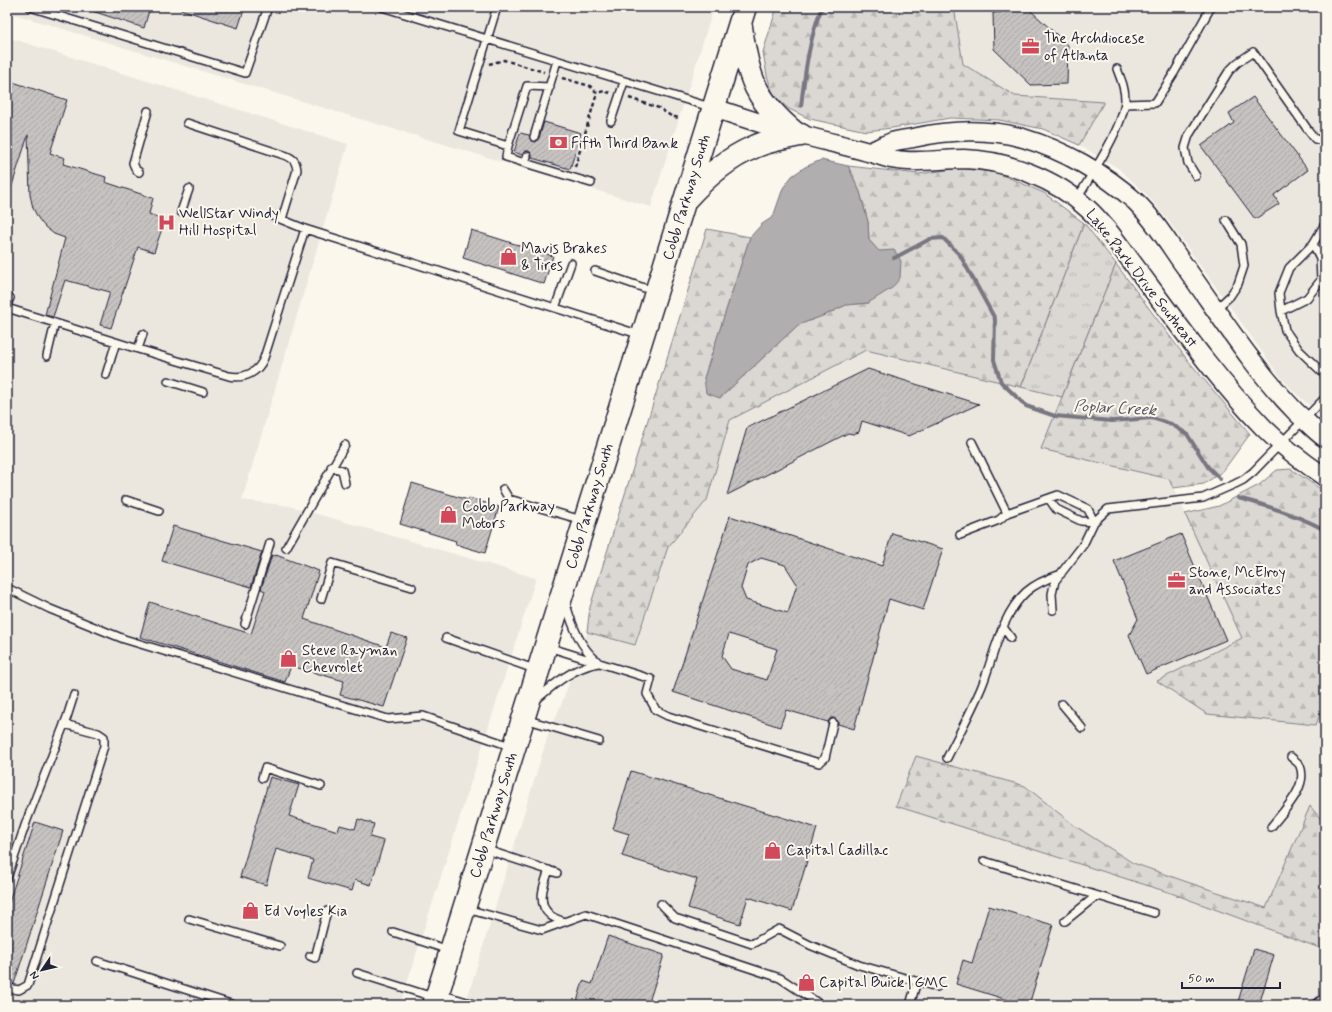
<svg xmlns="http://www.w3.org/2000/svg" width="1332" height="1012" font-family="Mynerve,sans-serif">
	<defs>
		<pattern id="grass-tufts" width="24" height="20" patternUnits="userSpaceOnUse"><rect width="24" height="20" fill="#dbd8d3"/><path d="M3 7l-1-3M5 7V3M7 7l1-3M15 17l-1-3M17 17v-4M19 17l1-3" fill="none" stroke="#bcb9b6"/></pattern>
		<pattern id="forest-firs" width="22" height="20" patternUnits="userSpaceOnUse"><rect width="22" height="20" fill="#dbd8d3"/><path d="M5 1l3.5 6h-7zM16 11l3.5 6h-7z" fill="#bcb9b6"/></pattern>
		<pattern id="building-hatch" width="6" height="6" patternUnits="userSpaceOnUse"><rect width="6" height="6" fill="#c6c2c0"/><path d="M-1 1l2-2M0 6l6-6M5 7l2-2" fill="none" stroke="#aaa6a6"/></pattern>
	</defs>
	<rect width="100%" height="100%" fill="#fbf7ec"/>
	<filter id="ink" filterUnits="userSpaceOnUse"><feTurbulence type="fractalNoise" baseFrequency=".025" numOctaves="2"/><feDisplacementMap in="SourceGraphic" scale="8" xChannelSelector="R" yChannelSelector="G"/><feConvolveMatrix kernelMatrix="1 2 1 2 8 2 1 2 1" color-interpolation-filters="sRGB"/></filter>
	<g filter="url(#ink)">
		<path fill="#ebe7df" d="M7,7H714L651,207L7,12Z
			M954,7H1325V419L1294,392L1278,374L1169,222L1148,196L1118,168L1079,145L1104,102L1015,96L963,64Z
			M7,37L348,144L242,500L290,506L536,578L400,1005H7Z
			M866,350L1062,397L1041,449L1170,479L1242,638L1158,681L1207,714L1316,725L1325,700V824L1310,806L1267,908L1187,882L1133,863L1075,826L1025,786L917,756L896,806L1171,893L1325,950V1005H465L549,732L561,705L587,632L636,645L668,547L707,500L730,420Z"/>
		<path fill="url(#grass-tufts)" stroke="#7e7d87" d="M1084,223L1116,264L1062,397L1021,387Z"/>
		<path fill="url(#forest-firs)" stroke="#7e7d87" d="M777,7H954L963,64L1015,96L1104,102L1079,145L1043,129L999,120L950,118L892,128L866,131L810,119L789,109L774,96L767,76L763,52Z
			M848,166L919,174L960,168L998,173L1044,193L1084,223L1021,387L866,350L730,420L707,500L668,547L635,645L587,632L590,607L707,229L750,237L704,378L720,398L798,325L825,315L846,305L869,303L878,251L869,240L868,222L860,192Z
			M1116,264L1186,358L1250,434L1223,471L1204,484L1173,488L1169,479L1041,449Z
			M1291,469L1325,492V700L1316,725L1207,714L1157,681L1242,638L1185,514L1219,506L1259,485L1277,470Z
			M916,756L1025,786L1075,826L1133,863L1187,882L1266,908L1310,806L1325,824V950L1171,893L896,806Z"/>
		<path fill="#b1aeb0" stroke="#787681" d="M821,160L848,166L860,192L868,222L869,240L879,251L894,250L901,261L900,278L892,288L868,303L846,305L825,315L798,325L720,398L706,393L704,378L750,237L762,224L773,217L783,188L792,176L805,167Z"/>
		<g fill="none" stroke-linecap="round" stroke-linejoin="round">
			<path stroke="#787681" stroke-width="4" d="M801,106C805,72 809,39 822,7
				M894,258L898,256L930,239L943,238L960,255L995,319L994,360L1001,382L1026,406L1055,416L1112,421L1152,418L1171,424L1187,434L1208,467L1220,479
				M1238,498C1269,506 1298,515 1325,530"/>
		</g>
		<path fill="url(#building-hatch)" stroke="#22223b" fill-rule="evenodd" d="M87,7H150L144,28L86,9Z
			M181,7H245L238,28L180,9Z
			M1001,7H1029L1030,10L1068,45L1067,84L1031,85L994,49L993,13L1001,12Z
			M7,80L67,100L50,153L65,158L63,164L106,177L105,182L153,198L149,214L165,220L154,252L138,247L111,328L100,325L110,292L65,280L53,317L45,315L65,238L54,234L45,227L38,218L33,208L30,195L28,135L9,195L7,194Z
			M1253,97L1308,170L1274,195L1279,204L1255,219L1201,146L1234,123L1229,113Z
			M544,122L581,133L570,169L532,158V154L529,151H525L522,155L514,152L520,133L529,135L531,141L536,142L539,138Z
			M471,230L553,256L544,284L463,258Z
			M868,369L979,404L909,436L862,421L859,432L853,434L848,433L727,495L747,428Z
			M412,483L468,500L469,498L499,507L485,553L455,544L456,541L400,524Z
			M730,516L882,566L892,533L943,549L923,610L889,599L854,729L838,724V721L834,718H831L828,722L786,710L780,727L673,692ZM761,558L785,565L797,584L788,613L746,600L741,588L748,565ZM729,634L777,649L767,680L731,669L722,656Z
			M173,526L262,552L251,587L162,561Z
			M1181,534L1226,640L1146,674L1129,635L1138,619L1114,561Z
			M272,555L276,556V555L319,571L304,619L386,647L391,633L407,638L384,707L340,695L344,681L291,666L285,682L140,637L150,602L251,634L265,591L261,589Z
			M631,771L817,828L792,911L748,897L740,924L688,908L697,879L622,856L629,834L613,829Z
			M270,777L299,785L289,816L338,831L340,825L355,829L358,819L374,824L370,837L384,841L371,885L355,880L352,891L308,878L313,860L276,849L266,885L240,877Z
			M35,822L63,831L14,984L7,983V908Z
			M989,906L1053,925L1029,1005H1024L956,984L963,960L972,963Z
			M608,936L664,955L648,1005H576L583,981L592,984Z
			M1254,949L1274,955L1259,1005H1237Z"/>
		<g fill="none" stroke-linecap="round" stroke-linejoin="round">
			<defs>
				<path id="service" d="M30,7L245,73L268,7
					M382,7L710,107
					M497,7L459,131L508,146
					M1125,104L1155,103L1174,73L1211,7
					M611,121L624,82
					M187,123L287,156C294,159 296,162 297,170L282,219
					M534,137L557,61
					M527,156L525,163L591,183
					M525,163L506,157L508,146L527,86L550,87
					M139,172L136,170L133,163L148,111
					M1196,176L1188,163L1185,148L1189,135L1229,71L1237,63L1253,52L1308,130L1315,139L1325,141
					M1077,199C1091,175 1125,125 1125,99C1125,88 1121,79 1117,69
					M181,212L189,189
					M273,216L305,229L641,335
					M1325,224L1313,244L1289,268L1279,293L1281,311L1285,330L1299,350L1324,374L1325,377
					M595,271L653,291
					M7,304L10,298
					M7,308L138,349L229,376C244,379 258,373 264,358L305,229
					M555,308L571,263
					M1216,309L1230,296L1238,284L1244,266L1241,244L1226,220
					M1281,311L1307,298L1321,280L1320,258L1313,244
					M138,349L143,334
					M47,356L55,323
					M106,375L116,342
					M168,381L203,392
					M972,442L1007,513
					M331,467L342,470L345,483
					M503,489L509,499L582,520
					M1049,499L1056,509L1081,521L1094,522
					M126,500L159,511
					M960,535L999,520L1007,513L1058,495L1088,509L1094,522
					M286,548L345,445
					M7,588L50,609L124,639L388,719L423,716L513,747
					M321,599L332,563L412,587
					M566,604C572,625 580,647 597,661
					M1053,610L1052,594L1055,581L1083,545L1094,522L1108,509L1203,498L1235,484L1243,480L1253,472L1325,398
					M245,624L270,543
					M1003,627L1011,638
					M446,638L537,670
					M548,647L651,679L647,694L656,710L668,716L819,763L825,758L833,723
					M536,700C555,683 573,668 598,663
					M1062,704L1082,728
					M525,719L599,741
					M947,758C959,734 972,710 982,686C994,656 1001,615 1026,592C1036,583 1049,578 1061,574
					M262,778L265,768L321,786
					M1271,827C1282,812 1309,787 1300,766C1299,763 1294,760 1291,757
					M484,849L557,873
					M984,861L1154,913
					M549,870C544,884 536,903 550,915C553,918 560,920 564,922
					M7,878L27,820L67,717L74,695
					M661,904L675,918L752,944L779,929L810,945L859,965L937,987
					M467,909L542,930L586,914L780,978L821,1005
					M189,919L280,946
					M1065,921L1096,896
					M393,932L449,950
					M310,956L315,958L327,911
					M97,961L234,1005
					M357,973L433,997
					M7,988L19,990L28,985L104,746V737L98,733L64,724
					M440,994L477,1005
					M910,1005L917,981
					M1315,1005L1325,997"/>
				<path id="tertiary" d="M714,108C741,117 767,126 795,133C819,140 844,145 868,152C876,154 883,157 891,159C915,164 940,159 964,159C1006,160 1056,179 1088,209C1096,216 1103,225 1110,233C1160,298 1206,368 1263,427C1282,446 1303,462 1325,477
					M870,152C877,149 884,145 892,142C898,140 906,139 913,138C949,130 986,128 1023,138C1063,150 1104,173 1135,201C1153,218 1167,241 1181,261C1218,312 1252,367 1296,412C1306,421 1315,431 1325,438"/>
				<path id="primary" d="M741,27C748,78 755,100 795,133
					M686,199C705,178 728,158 754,147C769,140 785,138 801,135
					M434,1005L745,7"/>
			</defs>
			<use href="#service" stroke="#22223b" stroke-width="10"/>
			<use href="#tertiary" stroke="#22223b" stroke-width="21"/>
			<use href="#primary" stroke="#22223b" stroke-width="25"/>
			<path stroke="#22223b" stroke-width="2.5" stroke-dasharray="4 3" stroke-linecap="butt" d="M489,64L504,60L544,72
				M562,78L590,86L597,93L604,91L610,93
				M629,98L659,108L671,116L679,118
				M575,167L597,93"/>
			<use href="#service" stroke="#fbf7ec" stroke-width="7"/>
			<use href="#tertiary" stroke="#fbf7ec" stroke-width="18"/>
			<use href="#primary" stroke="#fbf7ec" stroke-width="22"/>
		</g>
	</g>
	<defs>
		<symbol id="office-bare" viewBox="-9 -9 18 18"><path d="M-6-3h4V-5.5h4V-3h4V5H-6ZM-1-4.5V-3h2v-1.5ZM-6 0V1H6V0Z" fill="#d1495b" stroke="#fbf7ec" stroke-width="2.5" paint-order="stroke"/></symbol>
		<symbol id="bank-bare" viewBox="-9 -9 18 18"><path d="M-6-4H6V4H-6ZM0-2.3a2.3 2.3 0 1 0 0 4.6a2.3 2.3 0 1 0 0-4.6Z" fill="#d1495b" stroke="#fbf7ec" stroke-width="2.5" paint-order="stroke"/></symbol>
		<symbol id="hospital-bare" viewBox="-9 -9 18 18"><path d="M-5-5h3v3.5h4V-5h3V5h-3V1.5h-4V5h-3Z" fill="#d1495b" stroke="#fbf7ec" stroke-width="2.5" paint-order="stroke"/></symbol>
		<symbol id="shop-bare" viewBox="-9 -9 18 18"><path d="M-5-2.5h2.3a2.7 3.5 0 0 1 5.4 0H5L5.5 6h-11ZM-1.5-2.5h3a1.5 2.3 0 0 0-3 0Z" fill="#d1495b" stroke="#fbf7ec" stroke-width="2.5" paint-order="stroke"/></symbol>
	</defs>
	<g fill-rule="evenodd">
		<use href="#office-bare" x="1018" y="34" width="25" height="25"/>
		<use href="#bank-bare" x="546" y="130" width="25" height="25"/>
		<use href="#hospital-bare" x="154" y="210" width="25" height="25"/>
		<use href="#shop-bare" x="496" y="244" width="25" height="25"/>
		<use href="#shop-bare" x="436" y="502" width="25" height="25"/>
		<use href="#office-bare" x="1164" y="568" width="25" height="25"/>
		<use href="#shop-bare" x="276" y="646" width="25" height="25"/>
		<use href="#shop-bare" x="760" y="838" width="25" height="25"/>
		<use href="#shop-bare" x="238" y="898" width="25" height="25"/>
		<use href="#shop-bare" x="794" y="970" width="25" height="25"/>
	</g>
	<g text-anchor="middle" stroke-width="4" stroke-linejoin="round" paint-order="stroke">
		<g font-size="15" fill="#22223b" stroke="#fbf7ec" text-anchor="start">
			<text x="1044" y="43">The Archdiocese<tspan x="1044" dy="17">of Atlanta</tspan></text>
			<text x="571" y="148">Fifth Third Bank</text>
			<text x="179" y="218">WellStar Windy<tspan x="179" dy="17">Hill Hospital</tspan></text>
			<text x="521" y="253">Mavis Brakes<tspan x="521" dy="17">&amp; Tires</tspan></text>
			<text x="462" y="511">Cobb Parkway<tspan x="462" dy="17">Motors</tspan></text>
			<text x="1189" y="577">Stone, McElroy<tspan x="1189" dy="17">and Associates</tspan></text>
			<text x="302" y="655">Steve Rayman<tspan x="302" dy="17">Chevrolet</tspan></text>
			<text x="786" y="855">Capital Cadillac</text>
			<text x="264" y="916">Ed Voyles Kia</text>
			<text x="819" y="987">Capital Buick | GMC</text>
		</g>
		<g font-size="15" fill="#22223b" stroke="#fbf7ec">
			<text transform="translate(686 197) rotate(-73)" y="5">Cobb Parkway South</text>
			<text transform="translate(1142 278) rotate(52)" y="5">Lake Park Drive Southeast</text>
			<text transform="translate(589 506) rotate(-73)" y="5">Cobb Parkway South</text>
			<text transform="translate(493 815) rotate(-73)" y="5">Cobb Parkway South</text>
		</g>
		<g font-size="16" font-style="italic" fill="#545364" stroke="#fbf7ec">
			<text transform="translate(1115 407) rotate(3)" y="6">Poplar Creek</text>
		</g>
	</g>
	<rect width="1332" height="1012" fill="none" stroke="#fbf7ec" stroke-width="24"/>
	<rect x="12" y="12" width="1308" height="988" fill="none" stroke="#22223b" stroke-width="1.5" filter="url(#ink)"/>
	<g transform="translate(42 970) rotate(235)" stroke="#fbf7ec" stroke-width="3" paint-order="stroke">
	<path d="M0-3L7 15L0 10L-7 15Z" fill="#22223b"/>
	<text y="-6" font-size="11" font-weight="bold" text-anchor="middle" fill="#22223b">N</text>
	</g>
	<path d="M1182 982v6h98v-6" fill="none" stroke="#22223b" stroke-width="2"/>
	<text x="1188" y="982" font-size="12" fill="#22223b" stroke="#fbf7ec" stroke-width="3" paint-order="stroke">50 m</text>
</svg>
